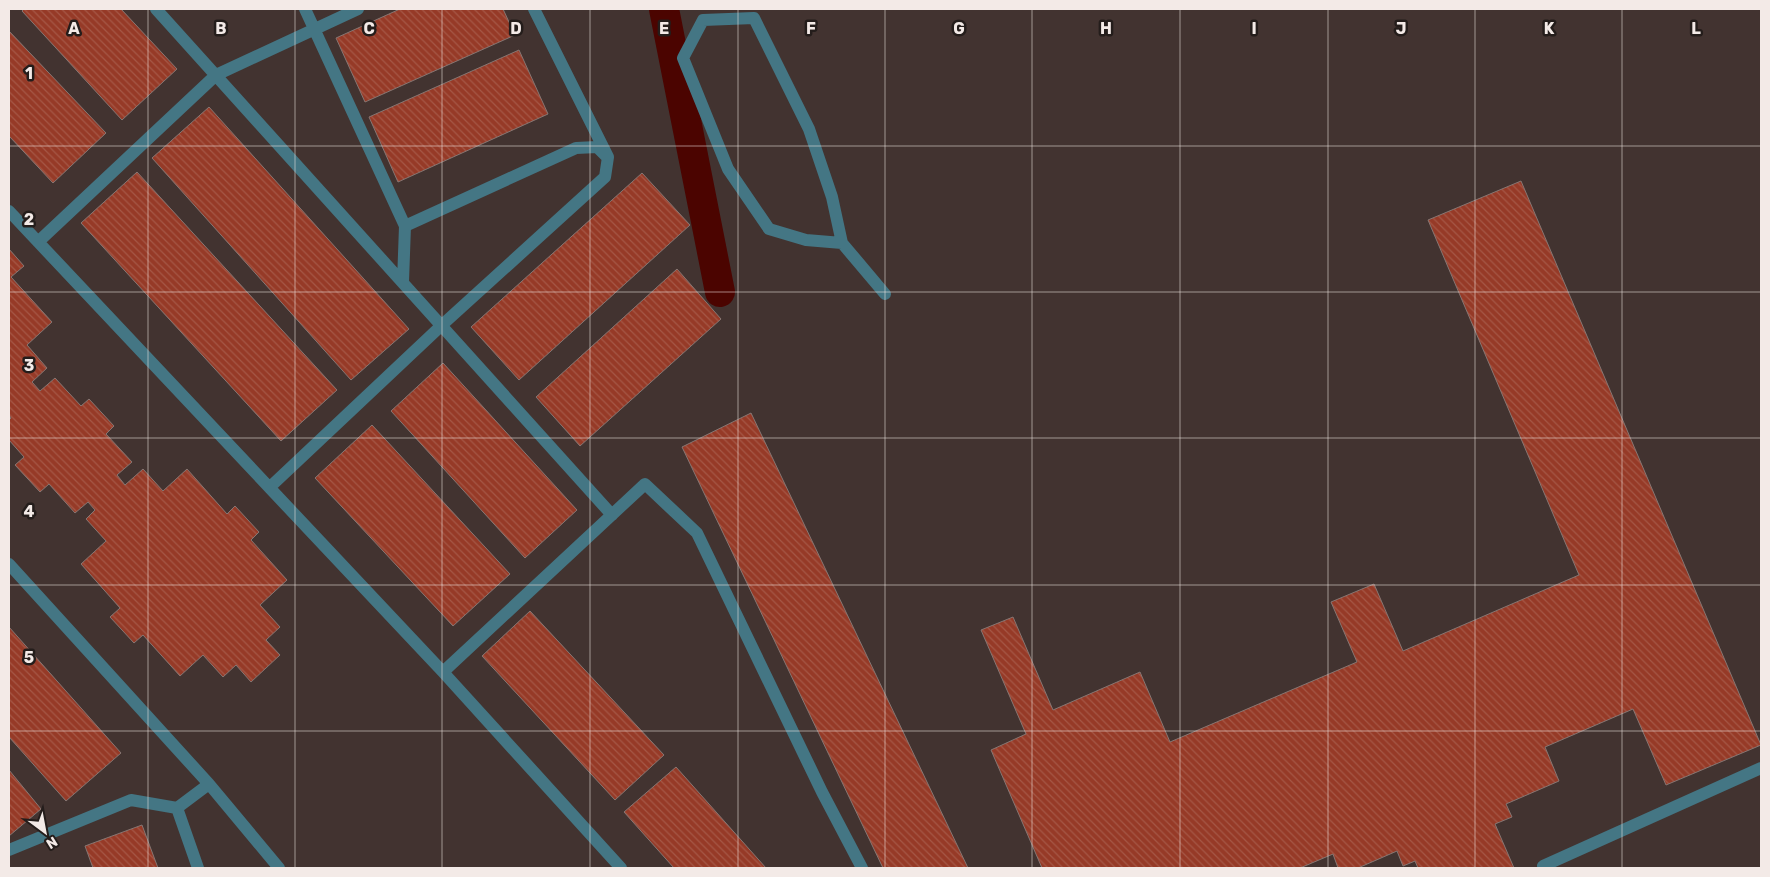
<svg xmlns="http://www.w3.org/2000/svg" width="1770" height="877" font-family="Rubik,sans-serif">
	<defs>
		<pattern id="building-back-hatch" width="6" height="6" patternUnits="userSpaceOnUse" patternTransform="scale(1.25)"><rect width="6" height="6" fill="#963a27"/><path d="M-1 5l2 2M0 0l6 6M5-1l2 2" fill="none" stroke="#a55746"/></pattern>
	</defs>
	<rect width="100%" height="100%" fill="#423330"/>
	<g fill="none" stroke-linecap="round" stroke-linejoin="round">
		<path stroke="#4b0400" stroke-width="30" d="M664,9L720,292"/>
	</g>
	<path fill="url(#building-back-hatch)" stroke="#877672" d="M24,9H121L177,69L122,120L22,11Z
		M400,9H503L515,35L365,102L336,38Z
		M9,31L106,133L53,183L9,136Z
		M519,50L548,114L398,182L369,117Z
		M209,107L409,329L351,380L152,158Z
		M137,172L337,390L281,441L81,223Z
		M642,173L690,225L519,380L471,327Z
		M1521,181L1761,745L1666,785L1633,709L1545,747L1559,781L1506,804L1512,817L1495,824L1514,868H1418L1415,861L1403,866L1397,851L1358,868H1338L1333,854L1300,868H1042L991,750L1026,734L981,630L1013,617L1053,710L1140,672L1170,742L1357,662L1331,602L1374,584L1403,651L1579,575L1428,220Z
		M9,249L24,266L11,277L52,322L27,345L47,368L32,382L40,391L55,378L81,406L89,399L114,426L106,434L132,462L117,475L125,485L143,469L163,491L187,469L227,514L235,506L259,532L251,540L287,580L260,605L280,627L266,640L280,655L251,682L236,665L223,677L203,655L180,676L143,635L134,643L110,617L120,608L81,564L106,541L86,519L95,510L88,502L75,513L49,484L40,492L15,465L24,457L9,440V420L11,418L9,415Z
		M677,269L721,319L580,446L536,397Z
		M443,363L577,510L525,558L391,411Z
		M751,413L968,868H883L682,447Z
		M372,425L510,574L453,626L315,478Z
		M530,611L664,755L615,800L482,656Z
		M9,627L121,753L66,801L9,737Z
		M676,767L766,868H674L624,812Z
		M9,770L41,809L9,836Z
		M142,825L158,868H93L85,846Z"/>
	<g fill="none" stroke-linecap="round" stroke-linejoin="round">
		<path stroke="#447684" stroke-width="12" d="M842,243L806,240L769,229L728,169L683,58L703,20L754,18L809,129L832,197L842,243L885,294"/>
		<path stroke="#447684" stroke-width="12" d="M156,9L612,515
			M305,9L405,226L403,282
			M9,211L443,672L621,868
			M405,226L576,148L597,147L606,156
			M38,242L216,75L358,9
			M270,487L442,325L605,177L608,157L534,9
			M9,564L209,784L279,868
			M443,672L645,484L697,533L822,792L862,868
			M177,808L198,868
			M9,850L131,800L177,808L209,784
			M1544,868L1543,866L1761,768"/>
	</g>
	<path fill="none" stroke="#f3eae7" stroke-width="1" stroke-opacity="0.55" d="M148,9V868M295,9V868M442,9V868M590,9V868M738,9V868M885,9V868M1032,9V868M1180,9V868M1328,9V868M1475,9V868M1622,9V868M9,146H1761M9,292H1761M9,438H1761M9,585H1761M9,731H1761"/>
	<g font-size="16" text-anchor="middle" font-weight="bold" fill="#f3eae7" stroke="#241d1b" stroke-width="5" stroke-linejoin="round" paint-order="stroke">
		<text x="74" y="34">A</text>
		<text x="221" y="34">B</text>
		<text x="369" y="34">C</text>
		<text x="516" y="34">D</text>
		<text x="664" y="34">E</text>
		<text x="811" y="34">F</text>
		<text x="959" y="34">G</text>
		<text x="1106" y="34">H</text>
		<text x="1254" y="34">I</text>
		<text x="1401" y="34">J</text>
		<text x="1549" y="34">K</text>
		<text x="1696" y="34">L</text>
		<text x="29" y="79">1</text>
		<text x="29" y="225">2</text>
		<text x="29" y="371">3</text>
		<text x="29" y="517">4</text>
		<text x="29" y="663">5</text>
	</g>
	<rect width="1770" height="877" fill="none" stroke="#f3eae7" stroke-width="20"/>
	<g transform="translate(45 832) rotate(148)" stroke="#241d1b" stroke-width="4" paint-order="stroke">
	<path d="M0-4L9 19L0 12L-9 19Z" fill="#f3eae7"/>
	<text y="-8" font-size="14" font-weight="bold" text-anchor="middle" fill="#f3eae7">N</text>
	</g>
</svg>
